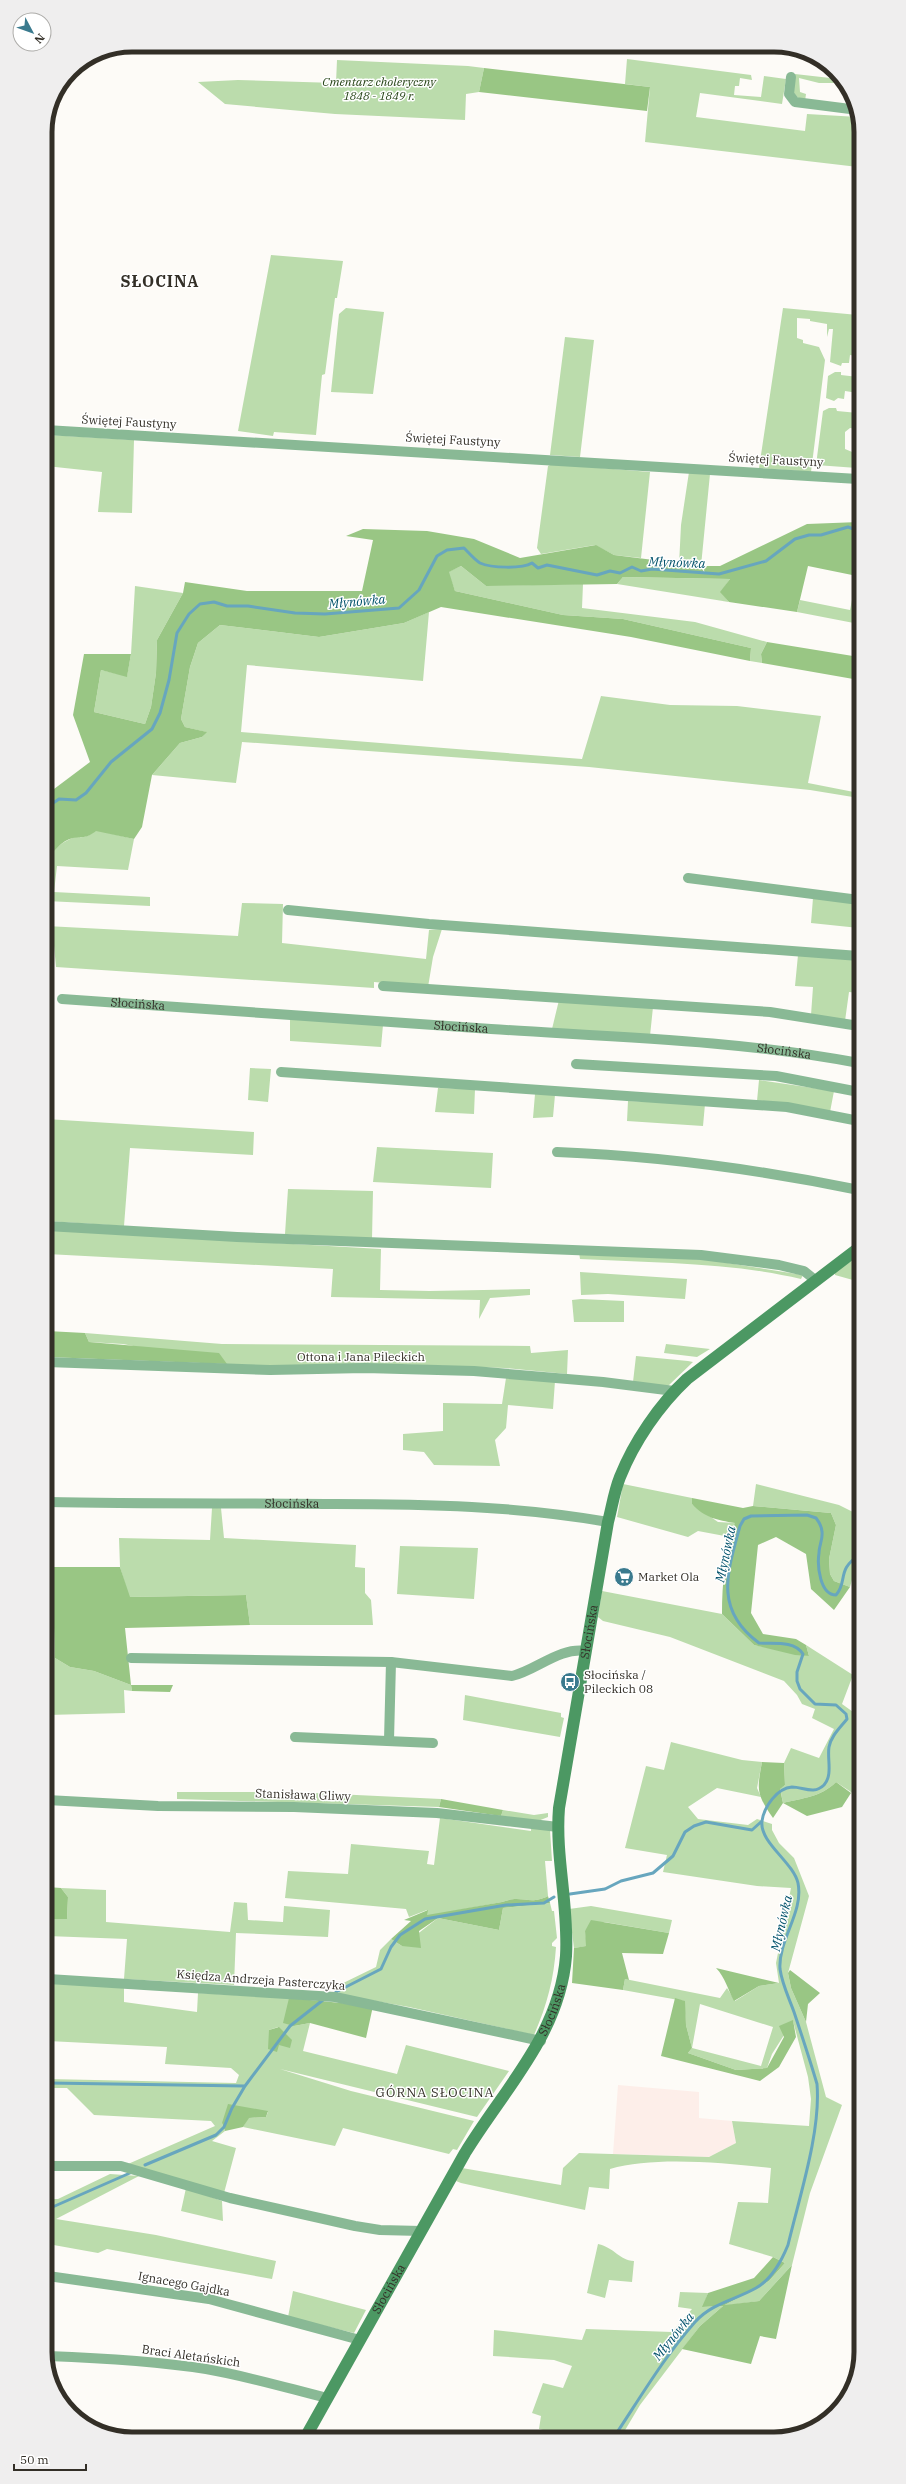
<svg xmlns="http://www.w3.org/2000/svg" width="906" height="2484" font-family="'IBM Plex Serif',serif">
	<rect width="100%" height="100%" fill="#fdfbf7"/>
	<path fill="#fdeee9" d="M618,2085L699,2092V2118L732,2121L736,2143L709,2157L613,2154Z"/>
	<path fill="#bbdcac" fill-rule="evenodd" d="M749,45H780L791,50Z
		M627,59L751,75L752,80L740,78L739,86H735L734,95L761,97L764,76L786,79L782,104L700,93L696,117L805,131L807,114L858,117V167L645,142L650,87L625,84Z
		M337,60L468,66L484,68L479,92L466,94L465,120L335,114L225,104L198,82L238,80L336,83Z
		M795,74L839,79L844,87L836,86L835,83H819L799,78L800,92L806,94L805,101L800,100L793,92Z
		M855,171H858V198H853Z
		M271,255L343,261L337,298H335L325,374L322,375L316,435L274,432L273,436L238,431Z
		M346,308L384,312L373,394L331,392L339,314Z
		M783,308L858,315V356L850,355L849,363H842L841,366L830,362L833,329H829L827,337V324L810,321V319L797,318V338L803,340V343L819,347L825,360L811,472L759,468Z
		M565,337L594,340L580,457L550,455Z
		M835,372H841V375L858,377V393L845,391L844,399L838,398L834,401L826,398L828,376Z
		M829,408H836L837,411L858,413V429L850,428L845,432V449L857,454V468L816,465L823,411Z
		M49,435L134,440L132,513L98,512L102,472L46,466Z
		M552,464L650,472L641,558L614,555L595,545L541,554L537,548L548,466Z
		M689,472L710,474L701,566L679,565L681,525Z
		M461,566L486,586L583,584L582,608L695,622L767,642L761,654L762,663L750,661L751,648L623,619L563,615L455,591L448,572Z
		M623,577L730,579L721,592L729,602L617,584Z
		M855,585L859,586V624L797,612L800,600L850,610Z
		M135,586L183,593L157,640L156,673L151,707L145,724L94,712L101,670L127,676L131,654Z
		M429,612L423,681L247,665L241,732L582,759L601,696L670,705L737,706L821,716L808,783L859,793V798L810,790L589,767L242,742L236,783L152,775L180,743L202,737L206,732L185,727L181,719L190,667L198,643L220,625L319,637L404,623Z
		M96,830L134,839L128,870L57,866L54,892L150,897V906L46,901C46,872 40,854 70,839C81,834 81,842 96,830Z
		M813,898L859,904V928L811,923Z
		M242,903L283,904L282,943L426,959L429,930L442,929L433,957L428,987L374,982V988L56,967L53,935H46V926L238,936Z
		M798,955L859,960V993L849,992L845,1021L811,1015L813,987L795,986Z
		M46,994L53,995L52,1026L46,1028Z
		M559,1000L653,1007L650,1036L552,1029Z
		M290,1018L383,1025L381,1047L290,1041Z
		M250,1068L271,1069L268,1102L248,1100Z
		M759,1080L834,1091L830,1112L757,1101Z
		M438,1088L475,1089L474,1114L435,1112Z
		M535,1094L555,1095L553,1117L533,1118Z
		M628,1101L705,1104L703,1126L627,1121Z
		M46,1119L254,1132L253,1155L130,1148L124,1226L47,1221Z
		M377,1147L493,1153L491,1188L373,1182Z
		M288,1189L373,1191L372,1239L285,1234Z
		M47,1230L381,1249L380,1290L430,1291L530,1289V1295L490,1298L479,1319L480,1300L331,1297L333,1269L47,1254Z
		M579,1252L709,1260L803,1275L801,1279C729,1262 653,1263 580,1259Z
		M857,1257H860V1282L835,1275V1272Z
		M580,1272L687,1279L685,1299L608,1294L581,1295Z
		M581,1299L624,1301V1322H574L572,1300Z
		M85,1333L222,1344L530,1346L531,1353L568,1350L567,1374L505,1368L388,1364L276,1366L227,1364L123,1344L89,1342Z
		M666,1344L710,1349L697,1357L664,1353Z
		M636,1356L688,1361L693,1362L668,1386L633,1382Z
		M506,1378L555,1381L553,1409L508,1405L506,1428L495,1440L500,1466L434,1465L424,1452L403,1450V1434L443,1431V1403L502,1404Z
		M623,1484L692,1498V1504L718,1522L736,1523L730,1537L698,1531L688,1537L617,1517Z
		M756,1484L839,1505L857,1514L860,1509V1568L854,1573L850,1587L834,1581L830,1574L829,1559L836,1525L831,1513L753,1506Z
		M212,1508H221L224,1538L356,1545L355,1567L365,1568V1593L371,1600L373,1625H250L246,1595L129,1597L120,1567L119,1538L210,1540Z
		M400,1546L478,1548L474,1599L397,1594Z
		M47,1567H52L55,1658L70,1667L94,1671L131,1685L132,1691L124,1690L125,1713L47,1715Z
		M602,1591L722,1614L754,1645L809,1656L806,1645L853,1675L842,1704L860,1717V1798L836,1782C821,1797 803,1798 783,1803L780,1788L785,1785L784,1763L791,1748L819,1758L834,1729L812,1718L815,1709L802,1704L797,1695L784,1681L670,1637L603,1621L598,1617Z
		M465,1695L561,1713V1717L564,1718L560,1737L463,1720Z
		M671,1742L742,1760L762,1762L757,1788L761,1797L717,1788L688,1807L698,1819L748,1825L757,1819L772,1824V1830L779,1843L794,1858L809,1896L788,1973L791,1988L806,2022L826,2097L842,2105L810,2193L792,2265L759,2301L723,2306L700,2326L640,2405L621,2437H572L539,2429L541,2416L532,2413L543,2383L563,2388L572,2366L554,2360L493,2356L494,2330L582,2340L586,2329L672,2332L692,2309L678,2307L680,2292L708,2293L703,2307L723,2306L769,2281L785,2263L773,2257L729,2244L738,2202L768,2203L771,2168C724,2163 654,2156 610,2169L609,2189L589,2187L585,2210L461,2183L456,2181L462,2168L561,2185L563,2168L579,2153L709,2157L736,2143L732,2121L809,2126L811,2099L808,2077L793,2021L772,2054L767,2068L736,2070L688,2053L692,2048L686,2025L684,2001L623,1990L625,1979L720,1998L727,1988L735,2001L759,1986L779,1983L776,1963L791,1888L757,1886L663,1872L667,1855L625,1848L646,1766L664,1770ZM700,2004L773,2027L761,2066L692,2048Z
		M177,1792H293L441,1799L439,1807L177,1799Z
		M503,1810L534,1815L548,1813V1817L538,1821L501,1816Z
		M440,1818L531,1831V1828L550,1830L552,1861H545L548,1896C529,1906 522,1894 502,1902L427,1916V1910L409,1917L406,1909L285,1898L288,1871L348,1874L351,1844L429,1851L427,1864L434,1865Z
		M61,1888L106,1890V1922L230,1932L234,1902L247,1903L248,1920L283,1922L284,1906L330,1910L328,1937L236,1933L234,1985L124,1979L127,1939L47,1936V1919H67L68,1897Z
		M550,1903L552,1911H554L557,1938L552,1943V1946L556,1947C554,1979 547,2005 534,2035L409,2007L342,1995L333,1988L376,1967L380,1950L391,1939L402,1946L438,1918L499,1930L503,1908Z
		M591,1906L672,1920L669,1933L604,1922L585,1931L587,1946L574,1948L569,1909Z
		M48,1982L124,1988V2002L197,2012L198,1993L289,1998L294,2026L310,2023L303,2051L397,2074L406,2045L509,2071L477,2117L280,2069L351,2091L474,2121L457,2150L453,2149L449,2154L343,2128L335,2146L243,2127L248,2118L266,2117L268,2112L222,2123L225,2131L212,2141L236,2148L224,2193L128,2164L215,2126L211,2121L94,2115L67,2088H48V2079L236,2083L239,2075L231,2068L165,2064L167,2047L48,2041ZM278,2027L277,2051L269,2030Z
		M110,2174L139,2176L56,2219L156,2235L276,2261L272,2279L107,2249L98,2253L48,2244V2199H58Z
		M186,2188L222,2201L223,2221L181,2211Z
		M598,2244C615,2248 619,2260 634,2261L632,2282L609,2280L605,2298L587,2293Z
		M293,2291L366,2310L354,2333L288,2317Z"/>
	<path fill="#99c684" d="M484,68L650,87L647,111L479,92Z
		M859,522V581H856L857,576L808,566L797,612L729,602L720,592L730,579L623,577L617,584L486,586L461,566L449,572L455,591L563,615L623,619L751,648L750,661L631,637L441,607L404,623L319,637L220,625L198,643L190,667L181,719L185,727L207,732L202,737L180,743L152,775L142,827L134,839L96,831C85,839 85,836 73,838C62,840 52,853 46,861V795L90,762L73,715L84,654H131L127,677L101,670L94,712L145,724L151,707L156,673L157,640L183,593L185,582L247,591H362L373,540L346,536L363,529L427,531L474,539L520,558L596,545L614,555L701,566L705,574L703,566H720L807,524Z
		M767,642L859,657V680L762,663L761,654Z
		M47,1331L85,1333L89,1342L219,1353L227,1364L47,1357Z
		M692,1498L743,1508L753,1506L831,1513L836,1525L829,1559L830,1574L834,1581L850,1587L834,1610L811,1589L806,1554L776,1537L758,1545L751,1613L763,1634L796,1639L806,1645L809,1656L795,1655L754,1645L722,1614C722,1583 725,1552 735,1523C717,1520 705,1518 692,1504Z
		M52,1567H120L130,1597L246,1595L250,1625L125,1628L131,1685H173L170,1692L132,1691L131,1685L94,1671L70,1667L55,1658Z
		M762,1762L784,1763L785,1785L780,1789L783,1803C803,1798 821,1797 836,1782L851,1793L842,1807L807,1816L783,1803L773,1818C756,1794 757,1789 762,1762Z
		M441,1799L503,1810L501,1816L439,1807Z
		M47,1887L61,1888L68,1897L67,1919H47Z
		M548,1896L550,1903L503,1908L499,1930L438,1918L419,1931L421,1948L402,1946L391,1939L411,1921L404,1920L428,1910L427,1915L502,1902C522,1894 529,1906 548,1896Z
		M591,1920L669,1933L663,1954L622,1953L629,1980L625,1979L623,1990L572,1983L574,1948L586,1946L585,1931Z
		M716,1968L779,1983L759,1986L734,2001C728,1990 725,1977 716,1968Z
		M790,1970L820,1993L808,2004L806,2022L791,1988L788,1973Z
		M289,1998L373,2006L366,2038L310,2023L294,2026L283,2023Z
		M675,1998L685,2001L686,2025L692,2048L688,2053L736,2070L767,2068L784,2037L779,2026L793,2020L796,2037L779,2067L760,2081L661,2056Z
		M279,2027L292,2040L290,2048L279,2045L277,2052L268,2049L269,2030Z
		M228,2104L268,2111L266,2117L249,2118L243,2127L225,2131L222,2123Z
		M773,2257L785,2263L769,2281L725,2305L759,2301L792,2265L776,2339L760,2336L751,2364L682,2349L700,2326L723,2306L702,2307L708,2293L754,2278Z"/>
	<g fill="none" stroke-linecap="round" stroke-linejoin="round">
		<path stroke="#67a6be" stroke-width="3" d="M46,808L59,799L76,800L86,793L111,762L152,729L160,713L169,680L177,633L189,614L200,604L214,602L227,606H248L295,613L325,614L399,608L419,590L437,556L447,550L464,548C468,552 475,560 480,563C491,568 522,569 532,563L538,568L547,565L597,575L610,571L620,573L632,567L641,571L652,569L719,574L766,561L795,539L809,535H821L848,527L859,531
			M570,1894L605,1889L621,1881L653,1873L673,1856L685,1832L694,1826L706,1822L752,1830L762,1821
			M336,1992L381,1969L391,1947L400,1935L425,1919L506,1905L544,1903L554,1897
			M48,2083L245,2086L290,2026L323,2000
			M145,2165L216,2135L224,2127L232,2108L245,2086
			M48,2209L130,2173
			M614,2437C640,2398 664,2357 695,2322C712,2303 735,2300 756,2288C772,2279 781,2262 788,2245C799,2198 821,2132 817,2084C810,2060 802,2036 794,2012C789,1998 782,1984 780,1969C778,1940 804,1912 798,1883C793,1862 759,1842 762,1821C764,1807 777,1788 792,1787C803,1787 814,1795 824,1785C833,1775 827,1759 829,1747C831,1736 840,1728 847,1719L846,1714L836,1705L815,1704L800,1689L797,1681V1672L803,1654C794,1640 773,1644 759,1643C714,1610 727,1573 740,1526L744,1519L751,1516L807,1515L816,1518C819,1522 822,1526 822,1532C823,1539 819,1546 819,1553C817,1566 820,1595 836,1595C848,1582 836,1569 860,1555"/>
		<g stroke="#89b995" stroke-width="10">
			<path d="M791,77L789,94L795,102L858,110"/>
			<path d="M46,430L858,479"/>
			<path d="M688,878L859,900"/>
			<path d="M288,910L429,924L859,956"/>
			<path d="M383,986L770,1012L859,1026"/>
			<path id="s1" d="M62,999C205,1008 348,1020 491,1029C614,1037 738,1040 859,1063"/>
			<path d="M576,1064L776,1076L859,1092"/>
			<path d="M281,1072L787,1107L859,1121"/>
			<path d="M557,1152C661,1156 757,1169 859,1190"/>
			<path d="M47,1226L237,1237L701,1255L779,1265L804,1271L815,1280"/>
			<path d="M47,1362L270,1370L365,1368L474,1371L603,1382L674,1391"/>
			<path id="s2" d="M47,1502C143,1504 238,1503 334,1504C426,1504 518,1506 608,1522"/>
			<path d="M131,1658L391,1662L512,1676C537,1670 559,1647 586,1651"/>
			<path d="M295,1737L433,1743"/>
			<path d="M389,1740L391,1662"/>
			<path d="M47,1800L158,1806L294,1807L437,1813L558,1827"/>
			<path d="M48,1979L335,1997L541,2041"/>
			<path d="M48,2166H121L230,2198L355,2226L380,2230L421,2231"/>
			<path d="M48,2276L209,2299L360,2340"/>
			<path d="M48,2356C101,2358 154,2361 206,2369C247,2376 287,2388 327,2398"/>
		</g>
		<path stroke="#4c9863" stroke-width="12" id="s3" d="M305,2438L465,2153C504,2089 560,2034 566,1956C569,1906 555,1857 559,1808L608,1522C612,1507 614,1492 620,1477C634,1442 659,1405 687,1379L860,1247"/>
	</g>
	<defs>
		<symbol id="supermarket-disc" viewBox="-11 -11 22 22"><circle r="9.5" fill="#3a7a8e" stroke="#fff"/><path d="M-6-5.5h2.5l.6 2H6L4.5 2H-2.5L-4.4-4H-6ZM-1.5 3.2a1.3 1.3 0 1 0 .1 0ZM3 3.2a1.3 1.3 0 1 0 .1 0Z" fill="#fff"/></symbol>
		<symbol id="bus-disc" viewBox="-11 -11 22 22"><circle r="9.5" fill="#3a7a8e" stroke="#fff"/><path d="M-5-6H5V4H4V6H2V4H-2V6H-4V4H-5ZM-3.5-4V0h7V-4ZM-3.5 1.2v1.5H-2V1.2ZM2 1.2v1.5H3.5V1.2Z" fill="#fff"/></symbol>
	</defs>
	<g fill-rule="evenodd">
		<use href="#supermarket-disc" x="613" y="1566" width="22" height="22"/>
		<use href="#bus-disc" x="559" y="1671" width="22" height="22"/>
	</g>
	<g text-anchor="middle" stroke-width="3" stroke-linejoin="round" paint-order="stroke">
		<g font-size="12" font-style="italic" fill="#244214" stroke="#fff">
			<text x="379" y="86">Cmentarz choleryczny<tspan x="379" dy="14">1848 - 1849 r.</tspan></text>
		</g>
		<g font-size="12" fill="#332f27" stroke="#fff">
			<text transform="translate(129 422) rotate(3)" y="4">Świętej Faustyny</text>
			<text transform="translate(453 440) rotate(3)" y="4">Świętej Faustyny</text>
			<text transform="translate(776 460) rotate(3)" y="4">Świętej Faustyny</text>
			<text dy="4" stroke="none"><textPath href="#s1" startOffset="76">Słocińska</textPath></text>
			<text dy="4" stroke="none"><textPath href="#s1" startOffset="400">Słocińska</textPath></text>
			<text dy="4" stroke="none"><textPath href="#s1" startOffset="724">Słocińska</textPath></text>
			<text x="361" y="1361">Ottona i Jana Pileckich</text>
			<text dy="4" stroke="none"><textPath href="#s2" startOffset="245">Słocińska</textPath></text>
			<text dy="4" stroke="none"><textPath href="#s3" startOffset="878">Słocińska</textPath></text>
			<text transform="translate(303 1795) rotate(2)" y="4">Stanisława Gliwy</text>
			<text transform="translate(261 1980) rotate(4)" y="4">Księdza Andrzeja Pasterczyka</text>
			<text dy="4" stroke="none"><textPath href="#s3" startOffset="495">Słocińska</textPath></text>
			<text transform="translate(184 2284) rotate(10)" y="4">Ignacego Gajdka</text>
			<text dy="4" stroke="none"><textPath href="#s3" startOffset="171">Słocińska</textPath></text>
			<text transform="translate(191 2356) rotate(8)" y="4">Braci Aletańskich</text>
		</g>
		<g font-size="12" fill="#332f27" stroke="#fff" text-anchor="start">
			<text x="638" y="1581">Market Ola</text>
			<text x="584" y="1679">Słocińska /<tspan x="584" dy="14">Pileckich 08</tspan></text>
		</g>
		<g font-size="13" font-style="italic" fill="#00516a" stroke="#fff">
			<text transform="translate(677 562) rotate(2)" y="5">Młynówka</text>
			<text transform="translate(357 601) rotate(-5)" y="5">Młynówka</text>
			<text transform="translate(725 1554) rotate(-78)" y="5">Młynówka</text>
			<text transform="translate(781 1923) rotate(-77)" y="5">Młynówka</text>
			<text transform="translate(673 2336) rotate(-51)" y="5">Młynówka</text>
		</g>
		<g font-size="13" letter-spacing="1" fill="#332f27" stroke="#fff">
			<text x="435" y="2097">GÓRNA SŁOCINA</text>
		</g>
		<g font-size="16" font-weight="bold" letter-spacing="1" fill="#332f27" stroke="#fff">
			<text x="160" y="287">SŁOCINA</text>
		</g>
	</g>
	<path d="M0 0H906V2484H0ZM132 52H774A80 80 0 0 1 854 132V2352A80 80 0 0 1 774 2432H132A80 80 0 0 1 52 2352V132A80 80 0 0 1 132 52Z" fill="#efeeee" fill-rule="evenodd"/>
	<path fill="none" stroke="#332f27" stroke-width="5" d="M132 52H774A80 80 0 0 1 854 132V2352A80 80 0 0 1 774 2432H132A80 80 0 0 1 52 2352V132A80 80 0 0 1 132 52Z"/>
	<g transform="translate(32 32) rotate(131)"><circle r="19" fill="#ffffff" stroke="#adaca9"/>
	<path d="M0-3L7 15L0 10L-7 15Z" fill="#3a7a8e"/>
	<text y="-6" font-size="11" font-weight="bold" text-anchor="middle" fill="#332f27">N</text>
	</g>
	<path d="M14 2464v6h72v-6" fill="none" stroke="#332f27" stroke-width="2"/>
	<text x="20" y="2464" font-size="12" fill="#332f27" stroke="#ffffff" stroke-width="3" paint-order="stroke">50 m</text>
</svg>
